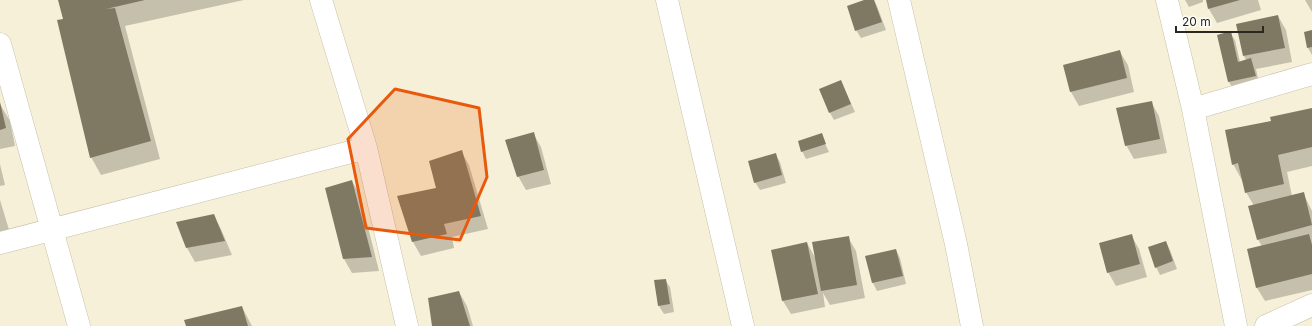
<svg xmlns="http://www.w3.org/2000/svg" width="1312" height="326" font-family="Inter,sans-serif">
	<rect width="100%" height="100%" fill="#f7f0d8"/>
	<path fill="#0003" d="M59,0H244L125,26L160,159L101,175L91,157L65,19Z
		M867,0H874L877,6L886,30L861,38L856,30Z
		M1185,0H1203V2L1189,7Z
		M1207,0H1258L1261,10L1217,23L1209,9Z
		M1305,0H1312V12Z
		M1278,16L1286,30L1292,62L1256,69L1259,83L1234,90L1229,82L1218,36L1230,33L1235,40L1240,62L1246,60L1244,56Z
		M1312,31V55L1308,48Z
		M1120,52L1128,65L1134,92L1079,106L1071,92L1064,66Z
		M841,81L855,112L834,120L830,113Z
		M1151,102L1159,116L1167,153L1134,159L1126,145Z
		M0,104L10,121L15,146L0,149Z
		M1312,109V166L1287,172L1292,196L1303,193L1312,211V290L1265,301L1257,288L1262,247L1258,239L1254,206L1246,192L1243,182L1233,164L1272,121Z
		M533,133L541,147L551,184L526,190L518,176Z
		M821,135L829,152L806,159L802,151Z
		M461,151L469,165L488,229L452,237L454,248L421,256L413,242L398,197L437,188Z
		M775,154L780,162L786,183L760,190L755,182Z
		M0,164L5,185L0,186Z
		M352,181L360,195L379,271L352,273L344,259L326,189Z
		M0,200L10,233L0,235Z
		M213,215L221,229L232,255L195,262L187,248L177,223Z
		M1131,235L1139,249L1147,277L1116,286L1108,272Z
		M848,237L856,251L865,298L830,305L823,293L825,307L791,314L783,301L807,243L816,259Z
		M1166,242L1170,250L1177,269L1160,275L1156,267Z
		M896,250L900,258L906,284L877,291L873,283L867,257Z
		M665,280L670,287L674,312L664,314L659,306L655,281Z
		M459,292L467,306L473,326H433Z
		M242,307L252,326H187Z"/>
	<path fill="#7f7963" d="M58,0H145L106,9L115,8L151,141L90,158L57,20L63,19Z
		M864,0H874L882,22L855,31L847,6Z
		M1206,0H1240L1208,9Z
		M1278,15L1285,48L1243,56L1236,24Z
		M1312,30V47L1307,48L1304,32Z
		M1231,31L1238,62L1251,58L1256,76L1228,82L1217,35Z
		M1120,50L1127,78L1070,92L1063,65Z
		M841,80L851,104L829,113L819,89Z
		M1152,101L1160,139L1125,146L1116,108Z
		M0,102L6,128L0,130Z
		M1312,108V147L1278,155L1284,184L1245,193L1238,163L1232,165L1225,130L1271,121L1270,117Z
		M534,132L544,170L517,177L505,140Z
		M822,133L826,144L801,152L798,141Z
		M462,150L481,216L444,224L447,234L412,242L397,196L436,188L429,161Z
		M776,153L782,175L754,183L748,161Z
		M352,180L372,257L343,259L325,188Z
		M1304,192L1312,225L1257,240L1248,206Z
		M214,214L225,241L186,248L176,222Z
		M1132,234L1140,264L1107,273L1099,243Z
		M1309,234L1312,245V274L1256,288L1247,249Z
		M849,236L857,285L821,291L812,242Z
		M1166,241L1173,261L1155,268L1148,247Z
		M807,242L818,294L782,301L771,250Z
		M896,249L903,276L872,283L865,256Z
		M666,279L670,304L658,306L654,280Z
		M459,291L470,326H432L428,298Z
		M242,306L248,326H186L184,320Z"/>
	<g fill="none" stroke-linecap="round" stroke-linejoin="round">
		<defs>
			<path id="minor" d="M321,0L366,148L407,326
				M667,0L743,326
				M899,0L956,244L972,326
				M1167,0L1193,109L1236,326
				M0,44L79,326
				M1193,109L1312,74
				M0,243L366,148
				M1266,326L1312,305"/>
		</defs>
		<use href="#minor" stroke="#c6c0a9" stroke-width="23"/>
		<use href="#minor" stroke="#fff" stroke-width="22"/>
	</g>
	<path fill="#e8590c" fill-opacity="0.2" stroke="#e8590c" stroke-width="3" stroke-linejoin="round" d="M395,89L479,108L487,177L460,240L366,228L348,139Z"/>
	<path d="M1176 26v6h87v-6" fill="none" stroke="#29271e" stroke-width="2"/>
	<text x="1182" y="26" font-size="12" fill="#29271e" stroke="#fffdf9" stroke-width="3" paint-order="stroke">20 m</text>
</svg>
